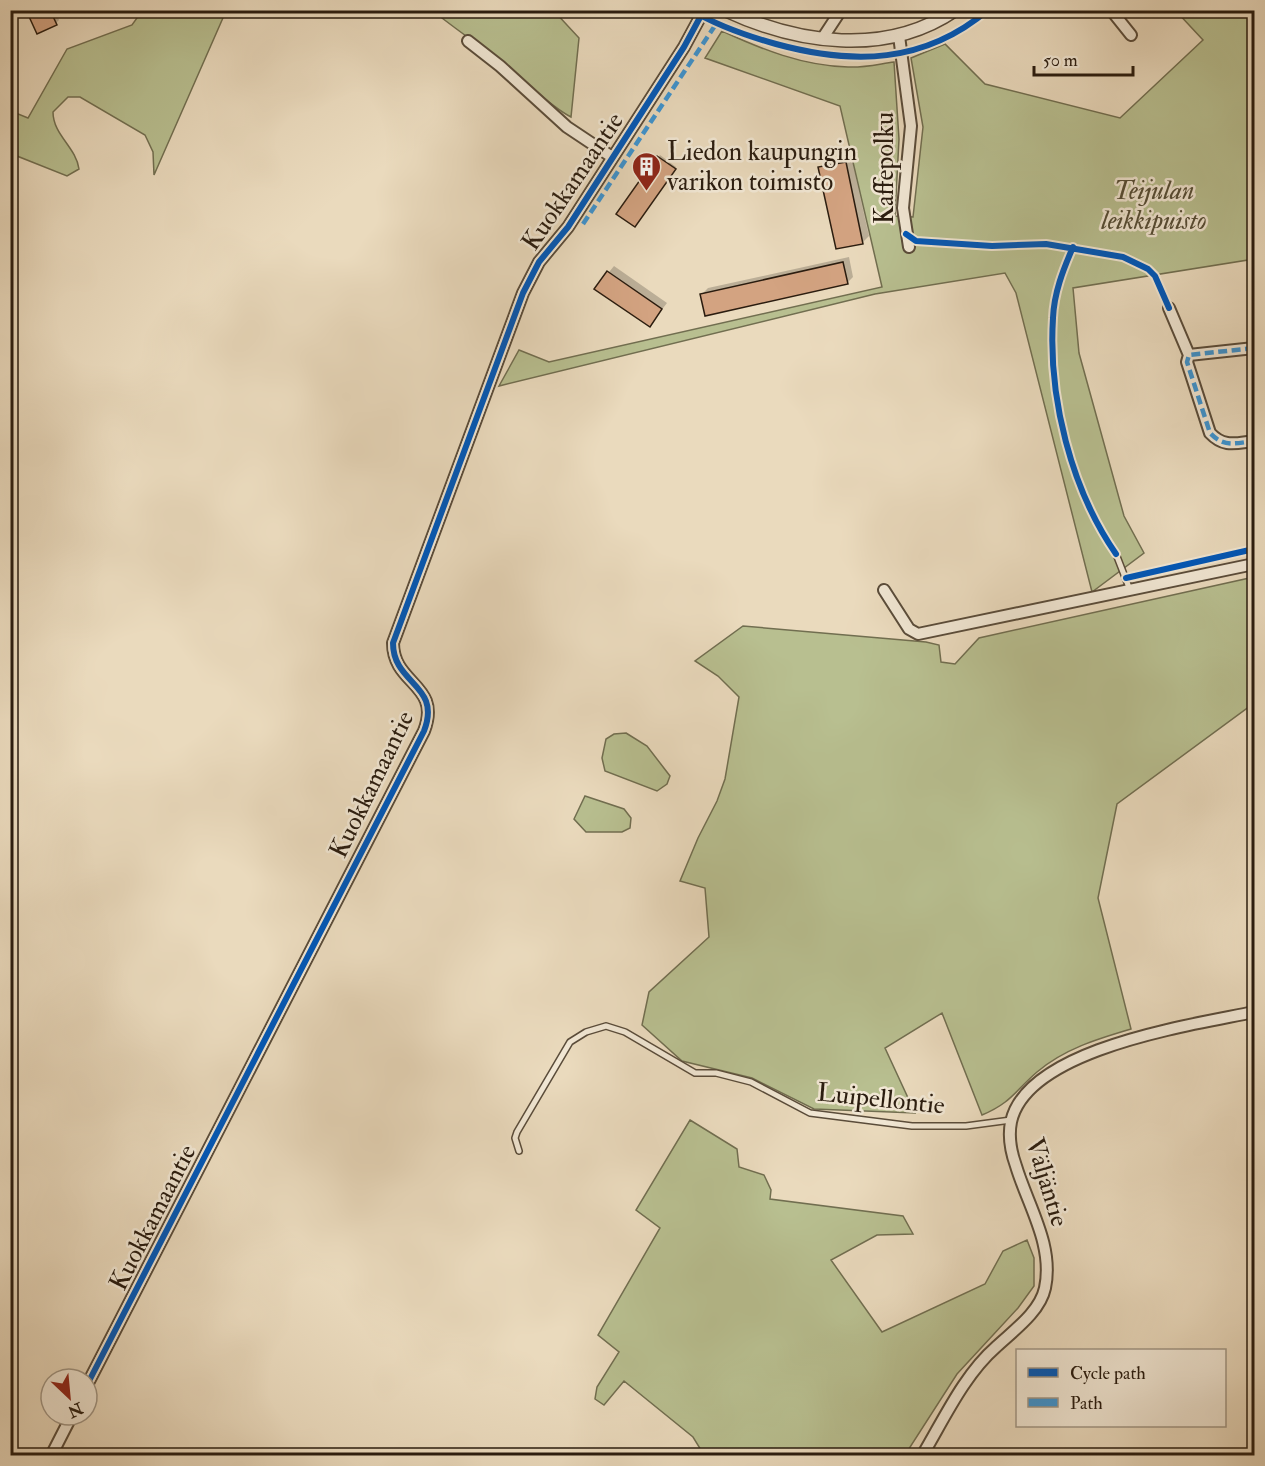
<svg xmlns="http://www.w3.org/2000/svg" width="1265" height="1466" font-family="'IM FELL Double Pica',serif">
	<rect width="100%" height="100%" fill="#eadabd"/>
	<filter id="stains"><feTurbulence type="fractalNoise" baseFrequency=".00333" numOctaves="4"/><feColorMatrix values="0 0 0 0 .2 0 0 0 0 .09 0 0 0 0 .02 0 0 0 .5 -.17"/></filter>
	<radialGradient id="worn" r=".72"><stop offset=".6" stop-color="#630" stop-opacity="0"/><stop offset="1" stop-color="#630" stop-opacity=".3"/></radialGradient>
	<path fill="#b8bf90" stroke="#716e50" stroke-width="1.5" d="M142,11H226L154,175L153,152L145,135L80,97H68L53,112C53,135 76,147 79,169L67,176L17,156L11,149V111L28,118L67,49L132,25Z
		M433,11H554L579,38L571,117C548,105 531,85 510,69C485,49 458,31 433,11Z
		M1176,11H1254V259L1073,288L1079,353L1124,516L1144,553L1092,592L1016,293L1005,273L875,294L499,386L519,350L549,362L882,287L840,106L705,58L722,31C761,49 803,66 848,67C863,68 879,64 894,62L899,139L895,216L913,217L923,127L911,58L945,44L985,84L1120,118L1203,40Z
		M1254,577V703L1117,804L1098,898L1131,1029C1097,1039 1064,1049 1037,1072C1015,1091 1011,1103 982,1115L942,1013L885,1048L915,1113L814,1109L752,1078L682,1061L642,1025L649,992L709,937L705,888L680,881L698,838L717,801L725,779L739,697L718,676L695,661L743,626L926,642L939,645L941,662L955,664L979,638Z
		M626,733L647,746L670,776L667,784L657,791L605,771L602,758L606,739L614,734Z
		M585,796L624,809L631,818L630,828L622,832H586L574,819Z
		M690,1120L737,1149L739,1167L764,1175L771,1190L770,1199L903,1216L913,1234L877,1235L831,1260L882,1332L985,1284L1003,1251L1027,1240L1034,1258V1286L1018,1308L957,1374L905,1455H704L693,1437L624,1381L604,1405L595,1399L597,1387L619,1352L598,1335L660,1228L636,1210Z"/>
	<path fill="#0003" d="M39,10H55L59,20L56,23Z
		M660,155L676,167L636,224L618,214Z
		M851,156L869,236L863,242L820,168L826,162Z
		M849,257L853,277L847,283L702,294L708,288Z
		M614,266L667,303L650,325L596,288Z"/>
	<path fill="#d3a381" stroke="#2a1c0f" stroke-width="1.5" d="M26,10H50L57,25L37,34Z
		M657,156L676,169L635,227L616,214Z
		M846,162L863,244L836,249L818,167Z
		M843,262L848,284L705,316L700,294Z
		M607,271L662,309L650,327L594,289Z"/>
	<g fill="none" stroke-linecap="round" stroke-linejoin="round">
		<defs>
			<path id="service" d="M1116,554L1130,590
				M519,1151L515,1138L517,1132L570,1042L586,1032L606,1026L625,1032L695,1073H716L751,1082L810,1113L912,1126H966L1011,1120"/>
			<path id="minor" d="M1111,10L1131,35
				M899,36L911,126L903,208L909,247
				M822,39L841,10
				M468,41L500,66L567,127L612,157
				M1169,308L1189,355
				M1254,348L1189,355L1187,362L1210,433C1224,448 1236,443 1254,441
				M884,590L909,629L918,634L1254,564
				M87,1385L424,731C442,684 393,685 393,643L523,293L539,262L568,227L684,47L704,10
				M51,1456L72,1415
				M922,1456C944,1419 964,1375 996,1347C1013,1331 1040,1312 1045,1288C1054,1245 1028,1206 1016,1166C1011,1152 1008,1137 1011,1122C1027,1048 1193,1025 1254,1012"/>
			<path id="tertiary" d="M725,10C798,44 886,57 955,10"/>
		</defs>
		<use href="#service" stroke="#5a4c3a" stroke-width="8"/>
		<use href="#minor" stroke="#5a4c3a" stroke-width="14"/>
		<use href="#tertiary" stroke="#5a4c3a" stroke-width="15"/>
		<use href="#service" stroke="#f1e7d4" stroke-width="5"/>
		<use href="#minor" stroke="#f1e7d4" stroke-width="10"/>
		<use href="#tertiary" stroke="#f1e7d4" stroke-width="12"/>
		<path stroke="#3c94d2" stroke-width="4.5" stroke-dasharray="9 4.5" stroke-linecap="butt" d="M583,224L716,24
			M1254,348L1189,355L1187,362L1210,433C1224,448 1236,443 1254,441"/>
		<defs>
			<path id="cycleway" d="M691,10C718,26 747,36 776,44C853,65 924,64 988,10
				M906,234L916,241L992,246L1046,244L1123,257L1148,269L1155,276L1169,308
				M1073,247C1063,270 1054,293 1053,318C1048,397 1071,489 1116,554
				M1126,578L1254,549
				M87,1385L424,731C442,684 393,685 393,643L523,293L539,262L568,227L684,47L704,10"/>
		</defs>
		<use href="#cycleway" stroke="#f1e7d4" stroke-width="10"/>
		<use href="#cycleway" stroke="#0057b8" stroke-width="6"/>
	</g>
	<defs>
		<symbol id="building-pin" viewBox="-11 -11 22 30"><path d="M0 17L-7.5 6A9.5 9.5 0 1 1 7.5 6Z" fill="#8f2418" stroke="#f1e7d4"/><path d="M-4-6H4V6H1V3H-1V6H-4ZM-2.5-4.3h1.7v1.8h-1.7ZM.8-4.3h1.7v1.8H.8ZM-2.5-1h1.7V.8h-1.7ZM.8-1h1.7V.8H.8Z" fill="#fff"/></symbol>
	</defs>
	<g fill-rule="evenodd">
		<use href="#building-pin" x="630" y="150" width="33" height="45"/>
	</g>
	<g text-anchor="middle" stroke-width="5" stroke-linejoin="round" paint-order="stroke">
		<g font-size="26" fill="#2a1c0f" stroke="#f1e7d4" text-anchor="start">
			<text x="667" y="160">Liedon kaupungin<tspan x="667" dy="30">varikon toimisto</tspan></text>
		</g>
		<g font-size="26" fill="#2a1c0f" stroke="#f1e7d4">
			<text transform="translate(884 168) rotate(-90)" y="9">Kaffepolku</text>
			<text transform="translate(572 181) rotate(-56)" y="9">Kuokkamaantie</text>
			<text transform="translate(371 784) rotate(-64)" y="9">Kuokkamaantie</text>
			<text transform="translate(881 1098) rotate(6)" y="9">Luipellontie</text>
			<text transform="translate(1048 1182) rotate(73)" y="9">Väljäntie</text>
			<text transform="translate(152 1217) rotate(-63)" y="9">Kuokkamaantie</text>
		</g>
		<g font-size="26" font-style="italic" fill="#554d36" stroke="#f1e7d4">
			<text x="1154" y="199">Teijulan<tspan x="1154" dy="30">leikkipuisto</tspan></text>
		</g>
	</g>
	<rect width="1265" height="1466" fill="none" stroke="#eadabd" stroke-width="36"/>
	<rect x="12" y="12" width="1241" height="1442" fill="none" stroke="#2a1c0f" stroke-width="3"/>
	<rect x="18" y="18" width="1229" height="1430" fill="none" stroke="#2a1c0f" stroke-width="1.5"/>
	<rect x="1016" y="1349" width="210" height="78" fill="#f1e7d4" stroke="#a19685" stroke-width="1.5"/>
	<rect x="1028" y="1368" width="30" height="9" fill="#0057b8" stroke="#a19685" stroke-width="1.5"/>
	<text x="1070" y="1379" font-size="18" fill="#2a1c0f">Cycle path</text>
	<rect x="1028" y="1398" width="30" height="9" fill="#3c94d2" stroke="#a19685" stroke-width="1.5"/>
	<text x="1070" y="1409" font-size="18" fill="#2a1c0f">Path</text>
	<g transform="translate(69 1397) rotate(154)"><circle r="28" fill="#f1e7d4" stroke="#a19685" stroke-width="1.5"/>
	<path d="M0-4.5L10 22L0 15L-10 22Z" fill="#8f2418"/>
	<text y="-9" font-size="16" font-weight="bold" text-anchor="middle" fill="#2a1c0f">N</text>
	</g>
	<path d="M1034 66v9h99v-9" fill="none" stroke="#2a1c0f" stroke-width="3"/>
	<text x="1043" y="66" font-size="18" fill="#2a1c0f" stroke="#f1e7d4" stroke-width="4.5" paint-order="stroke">50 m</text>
	<rect width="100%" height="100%" filter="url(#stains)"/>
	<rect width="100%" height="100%" fill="url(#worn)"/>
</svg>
